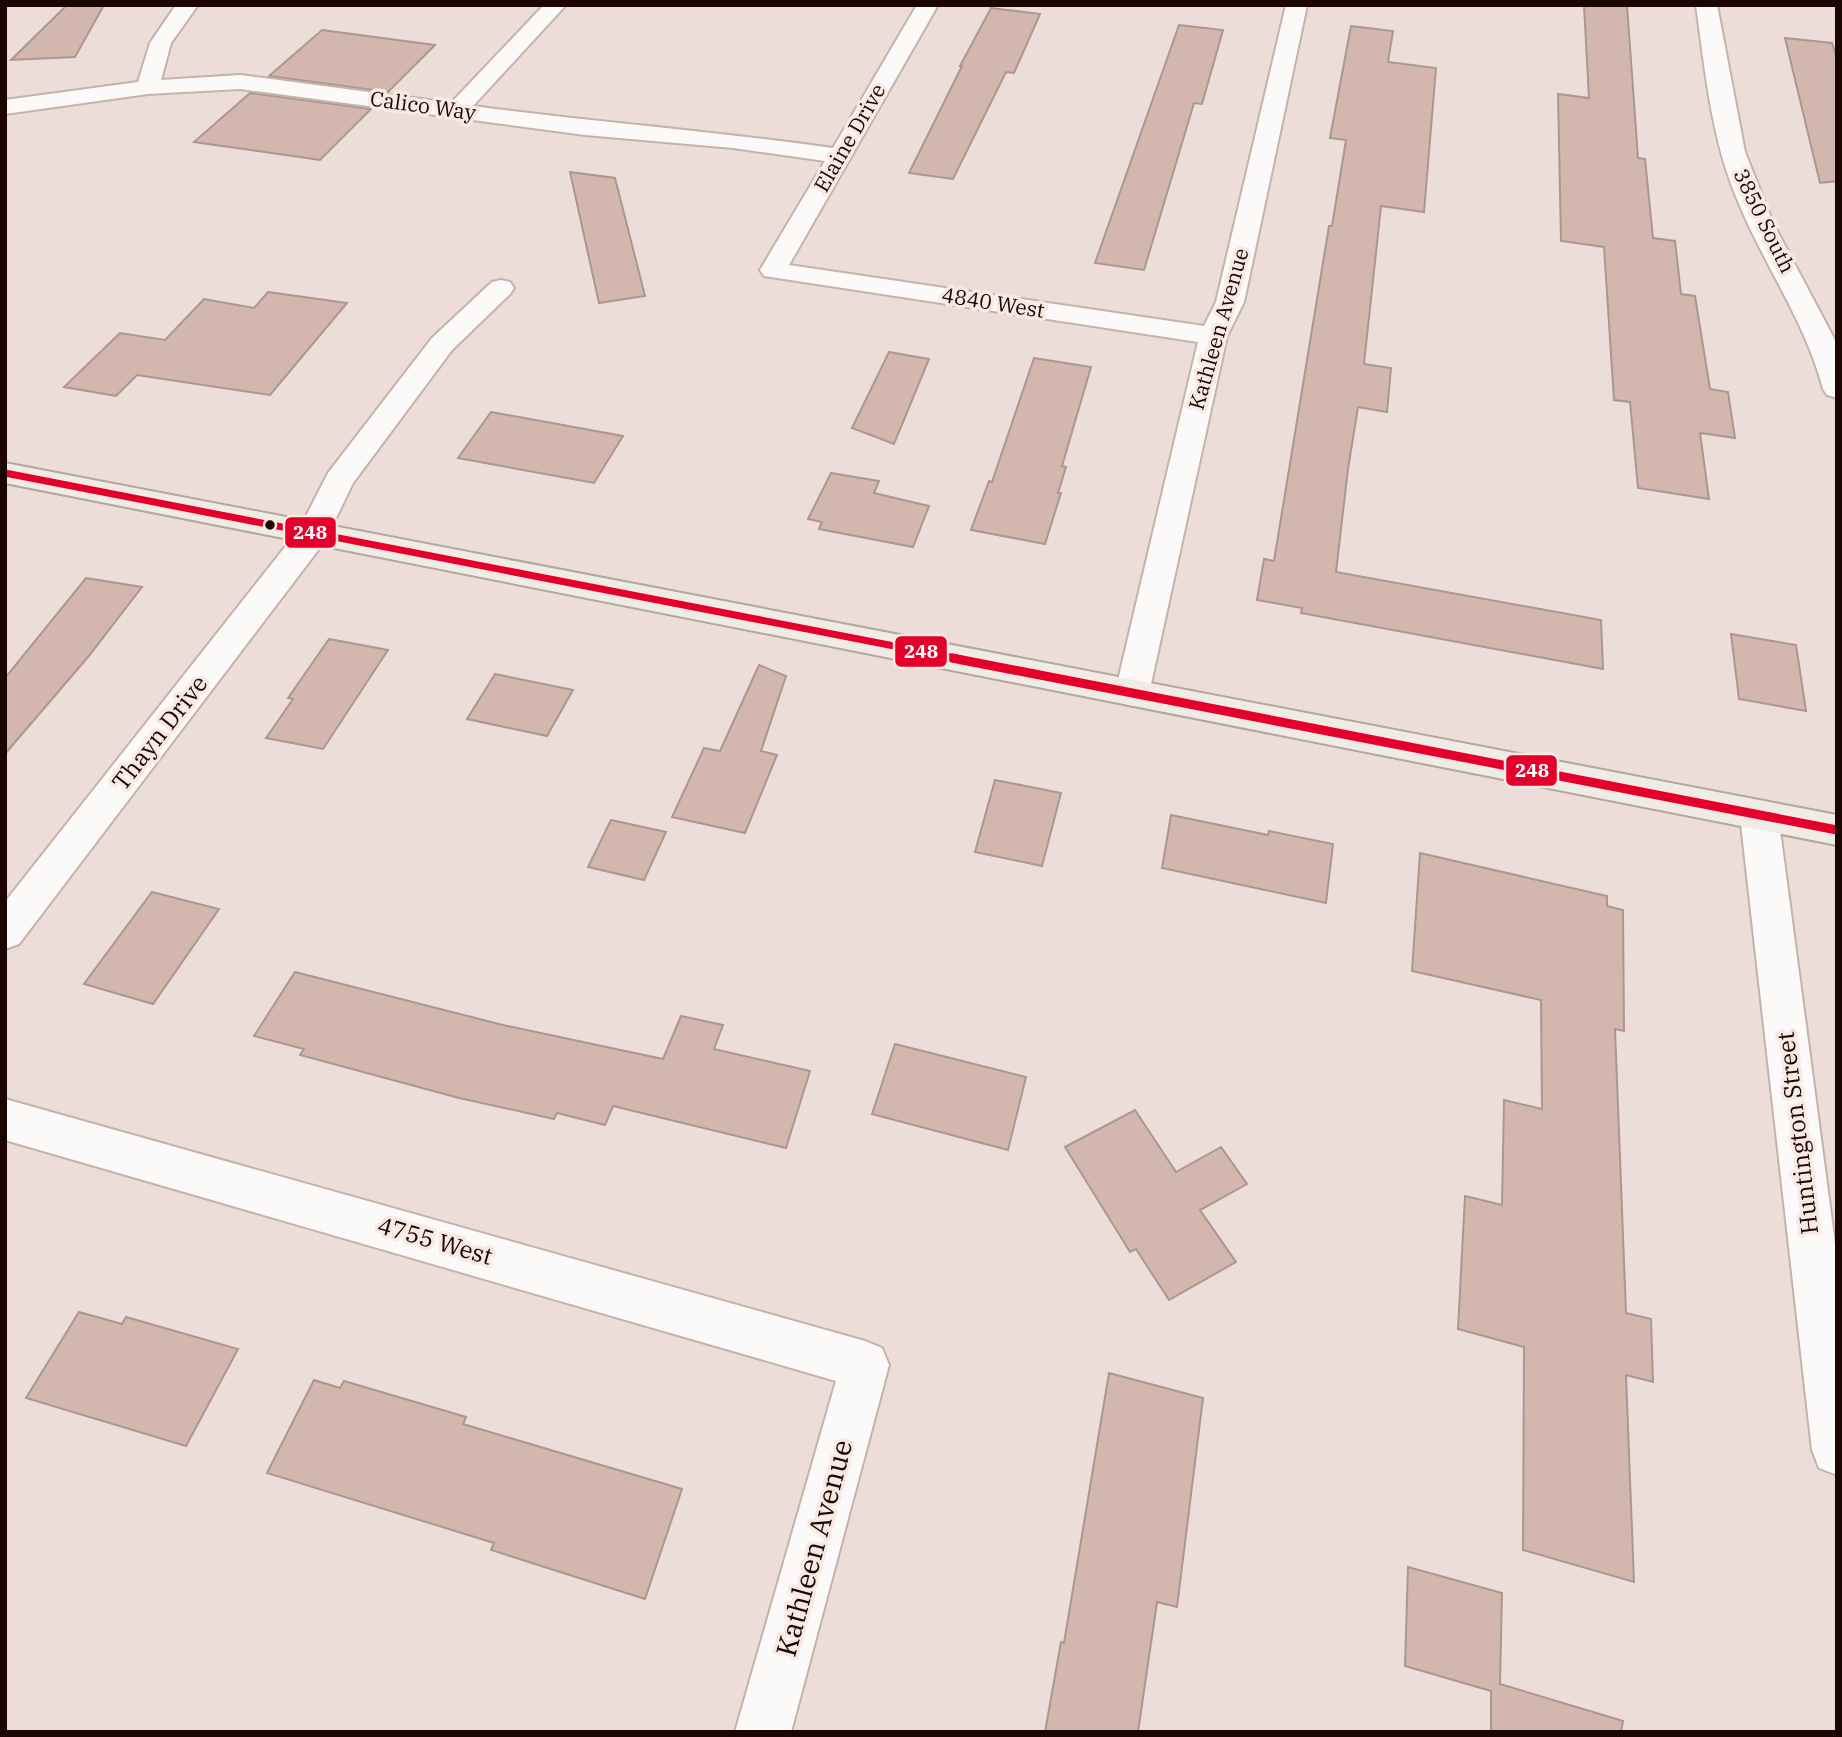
<svg xmlns="http://www.w3.org/2000/svg" width="1842" height="1737" font-family="'IBM Plex Serif',serif">
	<rect width="100%" height="100%" fill="#edddd8"/>
	<path fill="#d3b6ad" stroke="#aa9791" stroke-width="2" d="M67,5H104L75,57L11,60Z
		M1584,5H1627L1638,158L1645,159L1653,238L1675,241L1681,294L1695,296L1710,389L1728,392L1735,438L1700,433L1709,499L1638,488L1630,402L1614,400L1604,247L1561,241L1558,94L1589,98Z
		M991,8L1040,14L1014,73L1006,72L953,179L909,173L962,66H960Z
		M1179,25L1223,30L1202,104L1194,103L1144,270L1095,263Z
		M1351,26L1393,31L1388,62L1436,68L1424,212L1381,206L1364,364L1391,368L1387,412L1358,407L1348,469L1336,572L1601,620L1603,669L1301,613L1302,608L1257,600L1264,559L1274,561L1329,226H1332L1346,140L1330,138Z
		M322,30L435,45L388,92L269,76Z
		M1785,38L1832,43L1837,59V181L1820,183Z
		M250,93L371,109L320,160L194,142Z
		M570,172L615,178L645,296L599,303Z
		M268,292L347,303L270,395L137,375L116,396L64,387L120,333L165,340L204,299L254,308Z
		M889,352L929,359L894,444L852,428Z
		M1034,358L1091,367L1062,466L1066,467L1058,493H1061L1045,544L971,530L989,481L992,482Z
		M491,412L623,436L594,483L458,458Z
		M831,473L879,481L874,493L929,506L913,547L819,529L822,522L808,519Z
		M86,578L142,587L88,657L5,754V678Z
		M1731,634L1796,645L1806,711L1739,699Z
		M329,639L388,650L323,749L266,738L293,699L288,698Z
		M759,665L786,676L761,751L777,755L745,833L672,817L704,748L720,751Z
		M495,674L573,690L547,736L467,719Z
		M995,780L1061,793L1042,866L975,852Z
		M1171,815L1268,835L1269,831L1333,844L1326,903L1162,868Z
		M611,820L666,832L644,880L588,867Z
		M1420,853L1607,896V906L1623,910L1624,1031L1615,1029L1626,1313L1651,1319L1653,1382L1626,1375L1634,1582L1523,1550L1524,1347L1458,1329L1465,1196L1502,1205L1504,1100L1542,1109L1541,1000L1412,971Z
		M152,892L219,909L153,1004L84,984Z
		M295,972L503,1025L663,1059L681,1016L723,1025L714,1049L810,1071L786,1148L613,1106L605,1125L557,1113L554,1119L459,1098L300,1055L304,1049L254,1036Z
		M895,1044L1026,1077L1008,1150L872,1114Z
		M1135,1110L1176,1172L1221,1147L1247,1184L1200,1210L1236,1262L1169,1300L1136,1249L1130,1252L1065,1147Z
		M79,1312L122,1324L126,1317L238,1349L186,1446L26,1398Z
		M1109,1373L1203,1398L1177,1607L1157,1602L1138,1732H1045L1061,1642L1064,1643Z
		M314,1380L340,1388L344,1381L466,1417L463,1424L682,1489L645,1599L491,1550L494,1543L267,1473Z
		M1408,1567L1502,1593L1500,1684L1623,1721L1621,1732H1491V1691L1405,1666Z"/>
	<g fill="none" stroke-linecap="round" stroke-linejoin="round">
		<defs>
			<path id="minor" d="M176,5H198L171,43L161,80L240,75L451,103L544,5H566L473,106C593,122 713,131 833,148L917,5H938L789,265L1204,326L1216,302L1286,5H1307L1244,302L1227,336L1149,693L1144,702L1132,706L1120,702L1115,693L1198,342L764,276L760,270L825,161L733,148L585,135L240,89L148,94L5,114V100L138,82L150,43Z
				M1696,5H1717L1745,152L1773,223L1837,344V398L1827,395L1823,389C1805,320 1763,264 1737,199C1711,137 1705,70 1696,5Z
				M501,280L510,282L514,288L510,294L452,350L353,483L325,541L19,944L5,949V902L300,528L328,473L432,338L492,282Z
				M1759,800L1772,804L1778,815L1837,1259V1475L1819,1468L1812,1450L1740,815L1746,804Z
				M5,1099L865,1341L882,1348L889,1365L791,1732H735L836,1381L5,1140Z"/>
			<path id="major" d="M5,463L1837,815V845L5,483Z"/>
		</defs>
		<use href="#minor" stroke="#c5b2ab" stroke-width="4"/>
		<use href="#major" stroke="#b2a79b" stroke-width="4"/>
		<use href="#minor" fill="#fcfaf9" fill-rule="evenodd"/>
		<use href="#major" fill="#efebe5" fill-rule="evenodd"/>
		<defs>
			<path id="bus-1-far1" d="M5,473L961,659"/>
			<path id="bus-1" d="M952,658L1837,830"/>
		</defs>
		<use href="#bus-1-far1" stroke="#f8e9e4" stroke-width="11"/>
		<use href="#bus-1" stroke="#f8e9e4" stroke-width="14"/>
		<use href="#bus-1-far1" stroke="#e4002b" stroke-width="7"/>
		<use href="#bus-1" stroke="#e4002b" stroke-width="9"/>
	</g>
	<circle fill="#1c0601" stroke="#f8e9e4" stroke-width="2.5" cx="270" cy="525" r="6"/>
	<g text-anchor="middle" stroke-width="7" stroke-linejoin="round" paint-order="stroke">
		<g font-size="21" fill="#1c0601" stroke="#f8e9e4">
			<text transform="translate(423 106) rotate(8)" y="7">Calico Way</text>
			<text transform="translate(850 138) rotate(-60)" y="7">Elaine Drive</text>
			<text transform="translate(1764 221) rotate(64)" y="7">3850 South</text>
			<text transform="translate(993 303) rotate(9)" y="7">4840 West</text>
			<text transform="translate(1219 329) rotate(-74)" y="7">Kathleen Avenue</text>
		</g>
		<g font-size="24" fill="#1c0601" stroke="#f8e9e4">
			<text transform="translate(160 733) rotate(-52)" y="8">Thayn Drive</text>
			<text transform="translate(1798 1133) rotate(-97)" y="8">Huntington Street</text>
			<text transform="translate(435 1241) rotate(16)" y="8">4755 West</text>
		</g>
		<g font-size="28" fill="#1c0601" stroke="#f8e9e4">
			<text transform="translate(814 1548) rotate(-75)" y="10">Kathleen Avenue</text>
		</g>
	</g>
	<g stroke="#f8e9e4" stroke-width="2.5">
		<rect x="284" y="516" width="53" height="33" rx="7" fill="#e4002b"/>
		<rect x="894" y="635" width="54" height="33" rx="7" fill="#e4002b"/>
		<rect x="1505" y="754" width="53" height="33" rx="7" fill="#e4002b"/>
	</g>
	<g font-size="19" text-anchor="middle" font-weight="bold" fill="#fff">
		<text x="310" y="539">248</text>
		<text x="921" y="658">248</text>
		<text x="1532" y="777">248</text>
	</g>
	<rect width="1842" height="1737" fill="none" stroke="#1c0601" stroke-width="14"/>
</svg>
